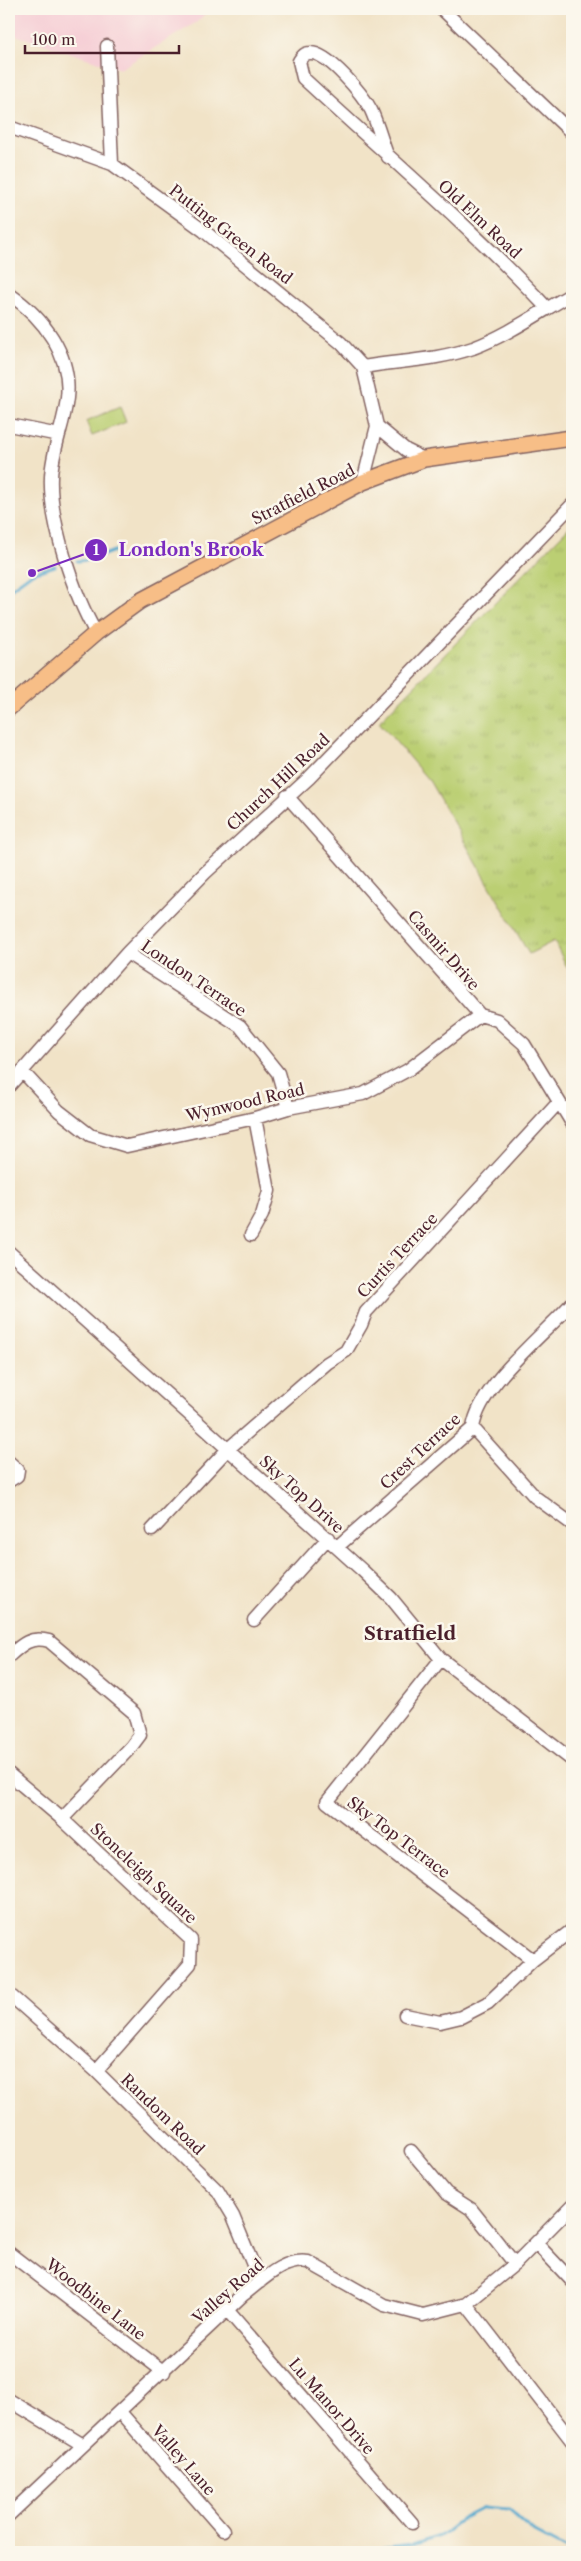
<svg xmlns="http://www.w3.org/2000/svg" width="581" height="2561" font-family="'Libre Caslon Text',serif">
	<defs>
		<pattern id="grass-tufts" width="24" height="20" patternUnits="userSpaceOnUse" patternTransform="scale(1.25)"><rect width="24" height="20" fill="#bbcf73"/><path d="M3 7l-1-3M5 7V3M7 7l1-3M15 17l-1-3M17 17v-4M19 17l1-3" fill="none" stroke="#a2b164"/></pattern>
	</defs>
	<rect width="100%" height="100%" fill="#fbf7ec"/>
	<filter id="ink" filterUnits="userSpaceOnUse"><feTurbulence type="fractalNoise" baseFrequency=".02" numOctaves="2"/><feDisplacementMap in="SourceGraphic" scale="10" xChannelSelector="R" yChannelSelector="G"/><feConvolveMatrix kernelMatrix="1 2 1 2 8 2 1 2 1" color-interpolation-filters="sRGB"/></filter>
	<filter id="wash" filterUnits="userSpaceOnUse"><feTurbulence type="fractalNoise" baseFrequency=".0096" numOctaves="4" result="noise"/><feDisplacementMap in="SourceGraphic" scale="20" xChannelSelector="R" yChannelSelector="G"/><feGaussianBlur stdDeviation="1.12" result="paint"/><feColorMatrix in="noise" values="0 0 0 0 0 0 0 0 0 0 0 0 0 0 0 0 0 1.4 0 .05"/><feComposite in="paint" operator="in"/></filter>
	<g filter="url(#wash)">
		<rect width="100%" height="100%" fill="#f1e3c7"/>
		<path fill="#f6cfd6" d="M9,9H210L197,22L120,69L9,33Z"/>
		<path fill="url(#grass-tufts)" stroke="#82774f" d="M572,524V977L554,941L529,954L430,782L379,722Z"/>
		<path fill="#bbcf73" stroke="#82774f" d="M120,407L126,422L92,436L86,421Z"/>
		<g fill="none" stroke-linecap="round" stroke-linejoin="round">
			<path stroke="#50a6cc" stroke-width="3" d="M77,561L91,560L114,551
				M9,590L32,573L55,566
				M355,2552L412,2545L440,2536L465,2517L483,2508L509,2510L534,2532L572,2552"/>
		</g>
	</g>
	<g filter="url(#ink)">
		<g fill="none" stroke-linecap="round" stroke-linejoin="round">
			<defs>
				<path id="minor" d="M442,9L572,133
					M107,46L112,164
					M9,127L112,164L204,231L341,343L363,367L377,426L363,482
					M388,157C382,142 378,125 371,110C363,95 328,52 310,53C304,53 302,57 299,61L303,78C385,154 471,227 547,308
					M9,294C43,317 72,355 67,398C64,425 52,450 51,477C49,521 74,595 96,633
					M363,367C399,361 438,360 473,348C508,335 540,312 572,294
					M9,425L59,435
					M377,426L406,450L424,459
					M287,796L480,1015L497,1020L524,1044L572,1123
					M127,953L240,1026L278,1073L288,1108
					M22,1071L59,1111L90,1135L127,1146L255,1118L288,1108L363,1094L408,1070L480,1015
					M9,1086L127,953L205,873L309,778L572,505
					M251,1235L262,1215L269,1191L255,1118
					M9,1252L363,1571L391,1598L441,1659L572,1760
					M473,1428L535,1497L572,1524
					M9,1462L18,1470L17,1476L9,1481
					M152,1530L228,1449L327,1363L346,1351L361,1325L366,1312L558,1103
					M337,1547L473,1428C479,1385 543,1336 572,1303
					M254,1620L328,1538
					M9,1656C22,1644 31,1636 49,1641L134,1713L140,1735L131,1747L62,1819
					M441,1659L327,1802L533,1960
					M9,1774L62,1819L191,1940L190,1964L96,2071
					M9,1994L96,2071L218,2191L233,2216L260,2282
					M405,2015L440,2022L461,2017L488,2003L533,1960L572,1930
					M411,2151L446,2193L471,2209L515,2264
					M537,2244L572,2281
					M9,2253L164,2372
					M466,2304L572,2441
					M228,2311L412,2523
					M9,2400L83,2445
					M120,2412L223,2530
					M9,2515L243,2295C262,2281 282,2258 308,2262L384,2305L423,2315L466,2304L515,2264L572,2206"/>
				<path id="major" d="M9,708L96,633L140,601L363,482L424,459L572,438"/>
			</defs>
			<use href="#minor" stroke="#846462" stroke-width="15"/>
			<use href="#major" stroke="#846462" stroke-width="18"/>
			<use href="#minor" stroke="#fff" stroke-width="12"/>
			<use href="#major" stroke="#f7be87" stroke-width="15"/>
		</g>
	</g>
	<g text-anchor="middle" stroke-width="5" stroke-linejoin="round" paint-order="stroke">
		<g font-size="16" fill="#4a1f2b" stroke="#fbf7ec">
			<text transform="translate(480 219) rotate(43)" y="6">Old Elm Road</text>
			<text transform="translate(231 234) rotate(38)" y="6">Putting Green Road</text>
			<text transform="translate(303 494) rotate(-27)" y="6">Stratfield Road</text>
			<text transform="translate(278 782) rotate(-43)" y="6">Church Hill Road</text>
			<text transform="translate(444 950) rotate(49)" y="6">Casmir Drive</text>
			<text transform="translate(194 978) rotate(34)" y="6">London Terrace</text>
			<text transform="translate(245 1102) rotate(-13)" y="6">Wynwood Road</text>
			<text transform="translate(397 1255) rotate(-47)" y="6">Curtis Terrace</text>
			<text transform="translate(420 1451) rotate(-43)" y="6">Crest Terrace</text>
			<text transform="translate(302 1494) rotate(42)" y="6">Sky Top Drive</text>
			<text transform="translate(399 1837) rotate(37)" y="6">Sky Top Terrace</text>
			<text transform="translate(144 1873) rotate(43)" y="6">Stoneleigh Square</text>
			<text transform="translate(163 2114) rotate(44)" y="6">Random Road</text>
			<text transform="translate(228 2291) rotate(-41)" y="6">Valley Road</text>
			<text transform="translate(96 2299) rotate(38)" y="6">Woodbine Lane</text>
			<text transform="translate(332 2406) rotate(49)" y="6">Lu Manor Drive</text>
			<text transform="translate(184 2460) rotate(49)" y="6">Valley Lane</text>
		</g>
		<g font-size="19" font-weight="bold" fill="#4a1f2b" stroke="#fbf7ec">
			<text x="410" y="1640">Stratfield</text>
		</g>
	</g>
	<path fill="none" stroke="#7b2cbf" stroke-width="2" d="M32 573L96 550"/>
	<g fill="#7b2cbf" stroke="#fbf7ec" stroke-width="2">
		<circle cx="32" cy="573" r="5"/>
		<circle cx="96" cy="550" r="12"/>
	</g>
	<g font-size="15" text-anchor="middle" font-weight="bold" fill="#fff">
		<text x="96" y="555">1</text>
	</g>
	<g font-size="18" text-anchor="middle" font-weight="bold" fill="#7b2cbf" stroke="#fbf7ec" stroke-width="5" stroke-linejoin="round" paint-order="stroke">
		<text x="191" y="556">London's Brook</text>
	</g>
	<rect width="581" height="2561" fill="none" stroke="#fbf7ec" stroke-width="30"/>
	<path d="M25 45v8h154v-8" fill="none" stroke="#4a1f2b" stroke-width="2.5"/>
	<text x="32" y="45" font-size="15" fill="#4a1f2b" stroke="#fbf7ec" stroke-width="4" paint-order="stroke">100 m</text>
</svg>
